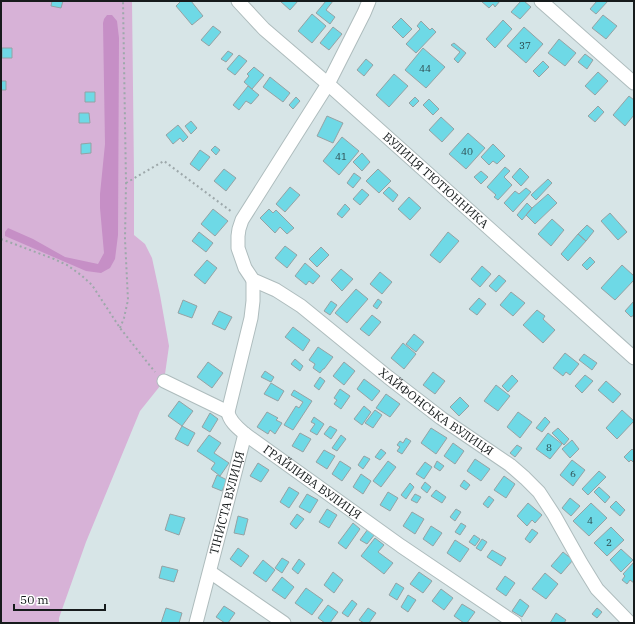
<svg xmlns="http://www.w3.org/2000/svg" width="635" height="624" font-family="'IBM Plex Serif',serif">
	<rect width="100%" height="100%" fill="#d7e5e7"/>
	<path fill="#d7b2d7" d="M1,1H132L134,175V235L145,244L152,258L160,295L169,346L164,381L140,411L86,542L59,618V623H1Z"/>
	<path fill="#c68fc6" d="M107,15H112L117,21L119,38L118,235L115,259L110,268L101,273L86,271L5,236V232L8,228L33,239L65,257L98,264L104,253L100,208V194L105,144L103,23L104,19Z"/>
	<path fill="#6ed9e6" stroke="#95a2a4" d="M52,1H63L61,8L51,6Z
		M181,1H191L203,16L192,25L176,6Z
		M280,1H298L290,10Z
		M326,1H333L326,10L335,17L330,24L316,13Z
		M481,1H500L495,7L493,4L489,8Z
		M521,1H524L531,7L520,19L511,12Z
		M597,1H608L596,14L590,9Z
		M312,14L326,26L312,43L298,31Z
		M603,15L617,26L606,39L592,28Z
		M401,18L412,29L403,38L392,27Z
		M503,20L512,29L495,48L486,39Z
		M421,21L430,30L432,28L436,32L416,53L406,44L420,29L417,26Z
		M213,26L221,32L209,46L201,40Z
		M333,27L342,34L329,50L320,43Z
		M524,27L543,44L526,63L507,46Z
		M559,39L576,53L565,66L548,53Z
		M454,43L466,53L458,63L454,59L460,52L451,45Z
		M2,48H12V58H2Z
		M423,48L445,67L426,88L405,70Z
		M228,51L233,54L226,62L221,59Z
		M585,54L593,60L587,69L578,62Z
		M239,55L247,61L235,75L227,69Z
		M366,59L373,65L364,76L357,70Z
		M543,61L549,67L539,77L533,71Z
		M254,67L264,75L252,89L244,82L249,76L247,74Z
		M598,72L608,81L595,95L585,86Z
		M394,74L408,86L389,107L376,95Z
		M270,77L290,93L283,102L263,87Z
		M1,81H6V90H1Z
		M248,86L259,95L251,104L246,101L239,110L233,105Z
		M85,92H95V102H85Z
		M629,96L634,100V115L625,126L613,115Z
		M296,97L300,101L293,109L289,105Z
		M415,97L419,101L413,107L409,103Z
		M429,99L439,109L433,115L423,105Z
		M598,106L604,112L595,122L588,116Z
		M79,113H89L90,123H79Z
		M327,116L343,123L333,143L317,136Z
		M441,117L454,129L442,142L429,130Z
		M191,121L197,128L191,134L185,126Z
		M178,125L188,137L183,142L180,138L173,144L166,135Z
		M468,133L485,148L466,169L449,154Z
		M342,137L359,151L339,175L323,161Z
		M91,143V153L81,154V144Z
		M493,144L505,156L497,164L493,161L489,165L481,157Z
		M215,146L220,150L216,155L211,150Z
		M200,150L210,157L199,171L190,164Z
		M362,153L370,162L362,171L353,162Z
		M505,167L510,171L504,177L512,185L498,200L494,197L496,195L487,187Z
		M520,168L529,177L521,186L512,177Z
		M224,169L236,178L226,191L214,181Z
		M378,169L391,181L379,193L366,181Z
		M481,171L488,177L481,184L474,177Z
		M354,173L361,178L353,188L347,183Z
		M548,179L552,183L536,200L531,195Z
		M290,187L300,195L285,212L276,204Z
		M389,187L398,195L393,202L383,193Z
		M526,188L531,192L513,212L504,203L515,191L519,194Z
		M362,189L369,195L360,205L353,199Z
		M548,194L557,203L535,224L526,215L532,208Z
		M409,197L421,208L410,220L398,209Z
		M527,203L532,208L522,220L517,215Z
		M345,204L350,209L342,218L337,214Z
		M213,209L228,221L215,236L201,224Z
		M269,209L273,213L276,210L294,228L287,234L280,227L275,233L260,218Z
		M610,213L627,232L618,240L601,221Z
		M552,219L564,230L551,246L538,234Z
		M587,225L594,231L586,241L578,234Z
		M199,232L213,243L206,252L192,241Z
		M448,232L459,241L440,263L430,255Z
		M578,234L586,241L568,261L561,254Z
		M285,246L297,255L287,268L275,258Z
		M321,247L329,255L317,267L309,259Z
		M590,257L595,262L587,270L582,265Z
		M207,260L217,268L205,284L194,275Z
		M305,263L320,276L313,284L309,281L306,285L295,276Z
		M622,265L634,276V280L615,300L601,288Z
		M482,266L491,274L480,287L471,279Z
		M341,269L353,279L342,291L331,280Z
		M380,272L392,282L382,294L370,284Z
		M499,275L506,281L496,292L489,286Z
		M356,289L368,299L347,323L335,313Z
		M511,292L525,303L513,316L500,305Z
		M479,298L486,304L477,315L469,309Z
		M378,299L382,302L377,309L373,306Z
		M183,300L197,306L192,318L178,313Z
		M331,301L337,305L330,315L324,311Z
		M634,301V315L631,317L625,311Z
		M537,310L545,316L543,319L555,330L543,343L523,325Z
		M219,311L232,317L225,330L212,324Z
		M372,315L381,322L369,336L360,329Z
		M293,327L310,340L303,351L285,337Z
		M414,334L424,342L416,352L406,344Z
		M403,343L416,354L404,369L391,358Z
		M318,347L333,357L324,369H323L320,373L313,368L315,364L309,360Z
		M565,353L579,364L570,375L566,372L563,376L553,368Z
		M584,354L597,363L592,370L579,360Z
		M295,359L303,366L300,371L291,364Z
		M208,362L223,373L212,388L197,377Z
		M344,362L355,371L344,385L333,376Z
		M265,371L274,377L271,382L261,377Z
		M433,372L445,381L435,394L423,385Z
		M512,375L518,381L508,392L502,386Z
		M585,375L593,381L582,393L575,386Z
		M320,377L325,381L319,390L314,386Z
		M364,379L380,391L372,401L357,389Z
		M606,381L621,394L613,403L598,390Z
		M271,383L284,391L278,401L264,394Z
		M496,385L510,396L498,411L484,401Z
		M340,389L350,396L341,409L334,404L337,400L334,398Z
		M294,390L312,401L293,430L284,425L296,406L299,408L303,402L291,395Z
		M386,394L400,404L390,417L376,408Z
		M460,397L469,406L459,416L450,407Z
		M179,401L193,411L182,426L168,416Z
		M364,406L371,412L362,425L354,419Z
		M375,410L382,415L373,428L365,423Z
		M622,410L634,421L617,439L606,428Z
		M267,412L278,418L276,420L282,423L275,434L270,430L268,434L257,427Z
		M518,412L532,422L520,438L507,427Z
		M210,413L218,419L210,432L202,427Z
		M314,417L324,424L317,435L310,431L315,424L311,422Z
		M545,417L550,422L542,432L536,428Z
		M182,426L195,433L188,446L175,439Z
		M330,426L337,430L331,439L324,434Z
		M431,428L447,438L436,454L421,443Z
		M558,428L569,439L564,445L552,433Z
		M300,433L311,439L303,452L292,446Z
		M548,433L562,444L550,459L536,449Z
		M209,435L221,443L214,453L229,463L220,476L211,469L215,463L197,451Z
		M341,435L346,439L337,451L332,448Z
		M406,438L411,441L402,454L397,451L400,447L397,445L400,441L403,443Z
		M572,440L579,449L570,458L562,449Z
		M453,443L464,451L455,464L444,456Z
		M517,445L522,448L515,457L510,453Z
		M381,449L386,453L380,460L375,457Z
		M632,449L634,451V463L631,460L629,462L624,457Z
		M324,450L335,456L327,469L316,462Z
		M364,456L370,459L363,469L358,465Z
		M475,459L490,469L481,481L467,471Z
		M572,460L585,470L573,486L560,475Z
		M340,461L351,468L342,481L332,474Z
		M388,461L396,467L381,487L373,481Z
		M437,461L444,466L440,471L434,467Z
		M425,462L432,467L424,479L416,474Z
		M258,463L269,470L261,482L250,476Z
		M599,471L606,477L588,495L582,489Z
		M361,474L371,481L363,494L353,487Z
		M217,475L227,480L222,491L212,487Z
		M504,476L515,484L506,498L494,490Z
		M464,480L470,485L466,490L460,486Z
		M425,482L431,487L427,493L421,488Z
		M410,483L414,487L406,499L401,495Z
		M289,487L299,493L289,508L280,502Z
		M599,487L610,497L605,503L594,492Z
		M436,490L446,497L442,503L431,496Z
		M388,492L398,498L390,511L380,505Z
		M307,494L318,500L310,513L299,507Z
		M415,494L421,497L417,503L411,500Z
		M489,496L494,500L488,508L483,504Z
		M570,498L580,506L571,516L562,508Z
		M616,501L625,510L620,516L610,507Z
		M528,503L542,515L535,523L532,520L527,526L517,516Z
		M591,503L607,518L589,536L573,521Z
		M327,509L337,515L329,528L319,522Z
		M456,509L461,512L455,521L450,517Z
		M412,512L424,519L415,534L403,526Z
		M170,514L185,518L179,535L165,530Z
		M297,514L304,519L296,529L290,524Z
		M238,516L248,519L244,535L234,533Z
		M353,523L360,529L346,549L338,543Z
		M461,523L466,526L460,535L455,532Z
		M431,526L442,533L433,546L423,539Z
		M611,527L624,540L607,556L594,543Z
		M368,529L375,534L367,544L360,540Z
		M532,529L538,533L530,543L525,539Z
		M474,535L480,539L475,546L469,542Z
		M375,538L384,545L378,552L393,563L384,574L361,556Z
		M482,539L487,542L481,551L476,548Z
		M455,540L469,549L460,562L447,553Z
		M238,548L249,556L241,567L230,559Z
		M621,549L633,560L621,572L610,560Z
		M492,550L506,558L501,566L487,557Z
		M563,552L573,560L561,574L551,566Z
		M282,558L289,562L282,573L275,568Z
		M299,559L305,564L298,574L292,569Z
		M263,560L275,570L266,582L253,573Z
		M634,562V583L630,580L627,584L622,580L625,576L623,574Z
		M162,566L178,570L174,582L159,578Z
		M333,572L343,580L334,593L324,585Z
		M419,572L432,581L423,593L410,584Z
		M545,573L558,584L546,599L532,589Z
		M505,576L515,583L506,596L496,589Z
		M282,577L294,587L285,599L272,590Z
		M396,583L404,588L397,600L389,595Z
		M306,588L323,600L312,615L295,603Z
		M441,589L453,598L444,610L432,601Z
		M408,595L416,600L408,612L401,607Z
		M520,599L529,606L522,617L512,611Z
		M352,600L357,604L348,617L342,613Z
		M462,604L475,612L467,623H464L454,616Z
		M328,605L338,612L330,623H325L318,618Z
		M224,606L235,613L228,623H225L216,617Z
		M166,608L182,613L179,623H161Z
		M368,608L376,613L369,623H364L359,620Z
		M597,608L602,612L597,618L592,614Z
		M556,613L566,620L564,623H550Z"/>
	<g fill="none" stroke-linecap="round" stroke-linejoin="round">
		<defs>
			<g id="minor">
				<path id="s1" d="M238,1L264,29L328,84L634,358"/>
				<path id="s2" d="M369,1L364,13L328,84L242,220L239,229L238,236V248L245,268L253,280L276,290L301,306L388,377L441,418L510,465L525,478L539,492L554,515L581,563L597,589L630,623"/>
				<path d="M541,1L634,83"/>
				<path id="s3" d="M253,280V301L251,318L228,412C229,421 238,428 245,434L401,546L515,623"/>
				<path d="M164,381L228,412"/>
				<path d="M210,572L284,623"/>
				<path id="s4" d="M196,623L245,434"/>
			</g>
		</defs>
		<use href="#minor" stroke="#aebcbd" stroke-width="15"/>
		<path stroke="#9da8aa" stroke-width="2" stroke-dasharray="2 3" stroke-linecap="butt" d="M126,183L164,161L232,212
			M1,239L54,259L67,265L81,275L92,285L120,328L155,372
			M120,328L124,318L128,300L125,239L126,183L123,1"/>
		<use href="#minor" stroke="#fff" stroke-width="13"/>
	</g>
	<g text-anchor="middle" stroke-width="4" stroke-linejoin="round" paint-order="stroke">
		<g font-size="10" fill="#2c4a4e">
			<text x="525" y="49">37</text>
			<text x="425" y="72">44</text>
			<text x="467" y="155">40</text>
			<text x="341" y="160">41</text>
			<text x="549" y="451">8</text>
			<text x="573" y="477">6</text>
			<text x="590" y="524">4</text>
			<text x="609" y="546">2</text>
		</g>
		<g font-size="12" fill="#161b1c" stroke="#fff">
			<text dy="4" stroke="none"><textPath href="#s1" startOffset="267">ВУЛИЦЯ ТЮТЮННИКА</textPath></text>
			<text dy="4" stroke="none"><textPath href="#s2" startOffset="544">ХАЙФОНСЬКА ВУЛИЦЯ</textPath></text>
			<text dy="4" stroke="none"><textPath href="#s3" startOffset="246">ГРАЙЛИВА ВУЛИЦЯ</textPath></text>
			<text dy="4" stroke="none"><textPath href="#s4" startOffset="124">ТІНИСТА ВУЛИЦЯ</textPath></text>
		</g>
	</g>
	<rect width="635" height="624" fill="none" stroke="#161b1c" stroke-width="4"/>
	<path d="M14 604v6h91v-6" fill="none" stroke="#161b1c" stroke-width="2"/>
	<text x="20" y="604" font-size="12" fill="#161b1c" stroke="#ffffff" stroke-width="3" paint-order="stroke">50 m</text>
</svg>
